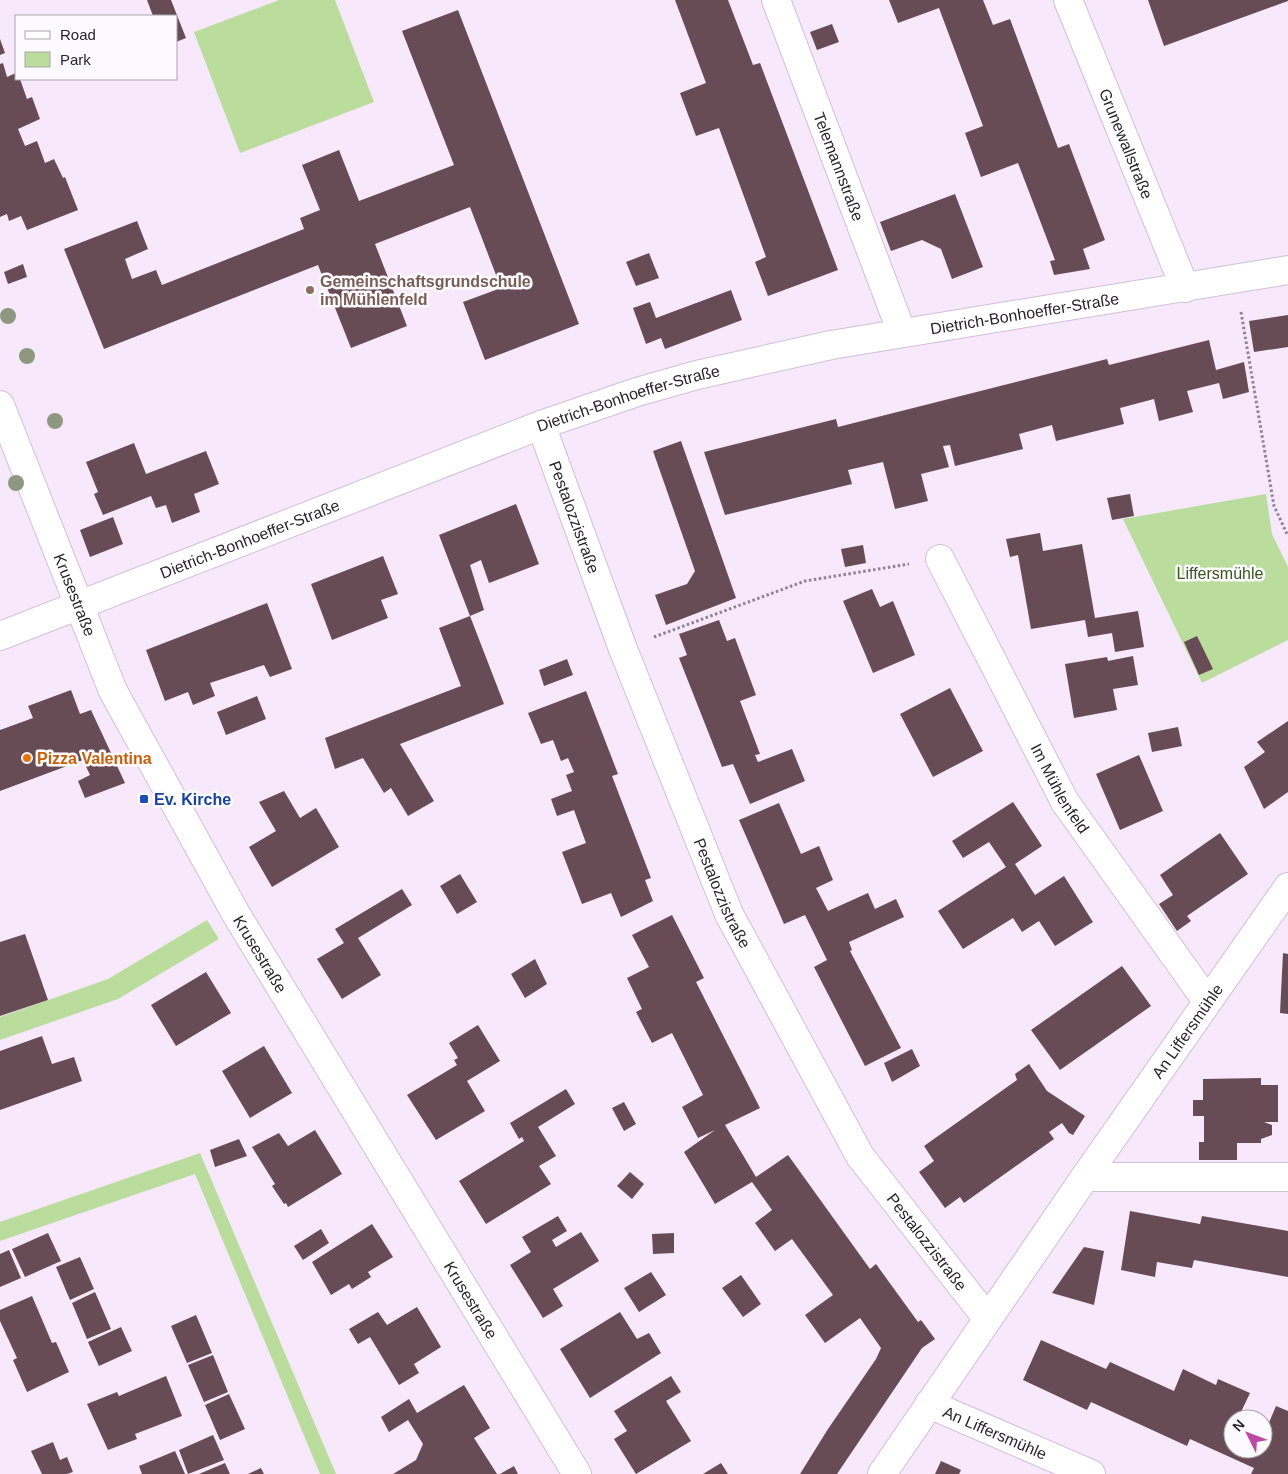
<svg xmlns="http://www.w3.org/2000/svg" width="1288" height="1474" font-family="Helvetica,sans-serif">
	<rect width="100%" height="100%" fill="#f7e8fc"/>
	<path fill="#badd9d" d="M279,0H335L374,102L240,153L194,32Z
		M1266,494L1272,534L1288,567V640L1202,683L1123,519Z
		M207,920L219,939L118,999L0,1040V1017L108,979Z
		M200,1153L336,1474H320L195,1174L0,1241V1222Z"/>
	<path fill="#684c55" d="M147,0H171L186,38L176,42V16H153Z
		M675,0H728L753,65L760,63L838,270L768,296L755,262L766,257L719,128L696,136L680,93L706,83Z
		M889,0H983L993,25L1010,19L1058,148L1069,144L1105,240L1083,249L1090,269L1054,275L1050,261L1055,260L1018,163L981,177L965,133L983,126L939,8L898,23Z
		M1148,0H1288V1L1164,46Z
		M458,10L579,324L485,360L463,302L501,288L470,207L375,244L407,326L351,348L318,265L104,349L64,249L137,221L148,249L125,259L132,279L156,270L162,285L304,229L300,218L320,210L302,165L339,150L359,201L454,165L402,31Z
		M832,24L839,42L817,50L810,32Z
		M0,39L5,53L0,55Z
		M3,63L7,77L16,73V79H20L27,99L32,97L40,119L18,129L25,146L37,141L45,163L54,159L63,178L65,177L78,210L27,230L21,216L9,221L7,214L0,217V64Z
		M955,194L983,267L952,279L941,249L922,240L891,251L880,222Z
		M649,253L659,278L636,286L626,262Z
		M23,264L27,277L8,284L4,272Z
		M731,290L742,320L665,349L661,338L646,344L633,308L650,302L656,318Z
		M1288,315V347L1254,352L1249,321Z
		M1209,340L1216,370L1244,362L1249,392L1223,399L1219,383L1187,391L1193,412L1159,421L1154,399L1120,408L1124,424L1056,441L1052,425L1019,434L1023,449L955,466L950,445L943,446L949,467L921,474L928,501L895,509L883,462L848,470L852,484L725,515L704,452L836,419L838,427L1107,359L1109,365Z
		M681,441L736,598L666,625L655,595L687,584L695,571L653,451Z
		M134,443L146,474L206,451L219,484L194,494L200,512L172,523L166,505L156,508L151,496L103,515L94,494L98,492L86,462Z
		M1130,494L1134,516L1112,520L1107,498Z
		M516,504L539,564L489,583L481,560L470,565L484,610L470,616L439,535Z
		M113,517L123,544L90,557L80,530Z
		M1040,533L1043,551L1082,544L1095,618L1138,611L1144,647L1115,652L1112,633L1088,637L1085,620L1031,629L1018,555L1010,557L1006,539Z
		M863,545L866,563L845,567L841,549Z
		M383,556L398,594L381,600L388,618L332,640L311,584Z
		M872,589L880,607L893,601L915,655L873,673L843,601Z
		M267,603L292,669L270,677L264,665L210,683L215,696L193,705L188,692L165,701L146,650Z
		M470,616L504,704L400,744L434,801L408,816L391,788L384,793L363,758L335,769L325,738L461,686L439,628Z
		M719,620L727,641L735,638L756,695L740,701L760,754L755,755L758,762L792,749L805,781L750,804L733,764L722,767L679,658L687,655L679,634Z
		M1197,636L1213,669L1199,675L1184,642Z
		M1133,656L1138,685L1113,689L1117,710L1074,718L1065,664L1107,657L1108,661Z
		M567,659L573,675L544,686L539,670Z
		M950,688L983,751L933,777L900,714Z
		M71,690L80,714L91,710L125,783L85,798L78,781L90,775L83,760L0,791V730L33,718L28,706Z
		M586,691L618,774L612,776L651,878L645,880L653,901L621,917L611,893L582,904L562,852L586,843L574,810L557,816L551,799L572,791L566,775L574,772L568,758L561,761L553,740L541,744L528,713Z
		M257,696L266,719L226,735L217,712Z
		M1288,721V792L1264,809L1244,767L1265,752L1257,742Z
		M1178,727L1182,746L1152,752L1148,733Z
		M1139,755L1163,811L1120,830L1096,774Z
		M284,791L300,818L316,808L339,847L272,887L249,847L276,831L259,802Z
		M1013,802L1042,846L1015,864L1035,895L1064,876L1093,922L1055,946L1039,921L1022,932L1013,918L963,949L938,911L1006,867L989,842L963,858L952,841Z
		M779,803L801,854L819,846L833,880L816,888L828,911L868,893L875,909L896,899L904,917L849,942L852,950L850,951L901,1048L865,1066L814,967L827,960L805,915L784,924L739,820Z
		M1220,833L1248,874L1187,916L1191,921L1177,931L1159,904L1173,895L1160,875Z
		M460,874L477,902L457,914L440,886Z
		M402,889L412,905L358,938L381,975L342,999L317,959L344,943L335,929Z
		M672,915L704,978L696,982L760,1108L725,1125L756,1177L788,1155L870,1269L876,1264L918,1322L921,1320L935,1339L922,1348L837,1474H800L828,1429L876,1359L881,1348L860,1318L825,1343L805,1315L833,1295L792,1239L775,1251L755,1223L772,1210L752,1182L715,1204L684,1152L715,1130L698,1138L682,1107L703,1095L672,1033L652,1043L636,1012L642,1009L627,978L649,967L632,935Z
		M25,934L48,1000L0,1016V942Z
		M1283,953L1288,954V1014L1280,1013Z
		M535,959L547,984L525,998L511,974Z
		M1122,966L1151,1006L1060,1070L1031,1030Z
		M206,972L231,1013L176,1046L151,1005Z
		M478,1025L500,1061L467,1081L485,1111L436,1140L407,1095L457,1065L454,1060L458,1058L449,1043Z
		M42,1036L52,1064L74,1057L82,1081L0,1110V1051Z
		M264,1046L292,1093L250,1118L222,1071Z
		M912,1049L920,1066L892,1082L884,1063Z
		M1029,1064L1047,1091L1085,1116L1073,1135L1069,1133L1062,1123L1049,1132L1054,1139L964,1203L960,1197L945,1208L919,1172L934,1161L924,1146L1017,1080L1015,1074Z
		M1261,1078V1085H1278V1122H1264L1272,1125V1135L1261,1139V1143H1237V1160H1199V1142H1204V1116H1193V1100H1203V1079Z
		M566,1089L575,1104L538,1127L556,1156L539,1166L551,1184L486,1224L459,1181L524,1141L522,1137L519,1139L510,1123Z
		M624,1102L636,1124L624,1131L612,1108Z
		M315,1130L342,1174L288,1207L286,1203L284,1204L272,1186L275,1184L252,1147L279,1133L288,1146Z
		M239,1139L247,1156L215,1167L210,1150Z
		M630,1172L644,1184L632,1199L617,1186Z
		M1130,1211L1200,1224L1202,1216L1288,1231V1277L1194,1260L1192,1268L1157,1262L1155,1277L1121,1270Z
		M558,1216L567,1231L552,1240L556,1247L581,1232L599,1261L553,1289L563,1306L543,1318L510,1265L531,1252L522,1237Z
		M372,1224L393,1257L368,1272L371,1277L352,1289L349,1284L331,1295L312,1262Z
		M321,1229L329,1243L303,1260L294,1246Z
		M48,1233L61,1261L25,1277L12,1249Z
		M674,1233V1253L653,1254L652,1234Z
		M1084,1247L1104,1251L1094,1305L1052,1293Z
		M9,1250L21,1278L0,1287V1254Z
		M80,1257L94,1289L70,1300L56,1267Z
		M651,1272L666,1295L639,1312L624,1288Z
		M741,1275L761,1304L743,1317L722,1288Z
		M95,1292L111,1329L87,1339L72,1303Z
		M32,1296L52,1343L56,1342L69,1372L27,1392L13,1360L17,1358L0,1321V1310Z
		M417,1307L441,1347L414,1364L419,1373L399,1385L370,1337L358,1344L349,1329L378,1312L387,1325Z
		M620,1312L637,1339L649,1333L661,1353L590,1398L560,1349Z
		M196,1315L212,1353L187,1363L171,1326Z
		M121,1327L132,1351L99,1366L88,1342Z
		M1041,1340L1106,1369L1110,1362L1174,1391L1183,1369L1216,1385L1218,1379L1250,1393L1241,1412L1255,1419H1233V1449H1263V1423L1268,1425L1276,1406L1288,1411V1474H1251L1254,1468L1190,1439L1187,1446L1091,1402L1087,1410L1023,1380Z
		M213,1355L228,1392L204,1402L188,1365Z
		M166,1376L182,1416L135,1434L137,1439L108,1450L87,1404L117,1392L119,1396Z
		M671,1376L681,1392L666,1401L691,1441L636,1474L614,1439L627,1431L614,1411Z
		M464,1385L490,1428L474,1438L497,1474H393L416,1460L423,1444L408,1420L389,1432L381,1417L409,1399L417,1413Z
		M229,1394L245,1429L220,1440L205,1405Z
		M213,1435L224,1460L188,1474L179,1450Z
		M53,1442L60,1460L67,1457L73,1472L67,1474H42L31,1451Z
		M175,1451L185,1474H142L139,1466Z
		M941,1461L961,1470L959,1474H935Z
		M225,1463L230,1474H199Z
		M721,1463L728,1474H703Z
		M514,1466L518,1474H500Z
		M261,1468L264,1474H248Z"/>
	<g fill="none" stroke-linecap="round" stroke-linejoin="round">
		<defs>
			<g id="minor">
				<path id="s1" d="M776,0L902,333"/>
				<path id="s2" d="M1068,0L1185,288"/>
				<path id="s3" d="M0,405L113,691L236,914L577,1474"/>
				<path id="s4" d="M541,425L623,649L729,914L860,1156L987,1318"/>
				<path id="s5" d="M940,559L1065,802L1207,1001"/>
				<path id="s6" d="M0,636L541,425L637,392L697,375L831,345L1288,270"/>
				<path d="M1085,1177H1288"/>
				<path id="s7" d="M929,1404L1091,1474"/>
				<path id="s8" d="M882,1474L1085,1177L1288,887"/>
			</g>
		</defs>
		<use href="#minor" stroke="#d1bfd7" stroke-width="30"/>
		<path stroke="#8e8392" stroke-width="3" stroke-dasharray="2.5 2.5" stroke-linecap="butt" d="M1241,312L1274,506L1288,536
			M654,637L805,581L909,564"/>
		<use href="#minor" stroke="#fff" stroke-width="28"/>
	</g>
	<g fill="#8e9780">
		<circle cx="8" cy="316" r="8"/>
		<circle cx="27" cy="356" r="8"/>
		<circle cx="55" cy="421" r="8"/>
		<circle cx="16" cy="483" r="8"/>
	</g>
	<circle fill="#8d6e63" stroke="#fdfaff" stroke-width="2" cx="310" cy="290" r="5"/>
	<circle fill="#e8710a" stroke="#fdfaff" stroke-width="2" cx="27" cy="758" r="5"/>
	<rect fill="#1a4fb4" stroke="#fdfaff" stroke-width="2" x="139" y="794" width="10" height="10" rx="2.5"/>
	<g text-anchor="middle" stroke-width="5" stroke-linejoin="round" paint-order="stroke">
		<g font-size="16" fill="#2a242d" stroke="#fdfaff">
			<text dy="6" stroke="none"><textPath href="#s2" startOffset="155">Grunewallstraße</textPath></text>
			<text dy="6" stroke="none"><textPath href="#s1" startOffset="178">Telemannstraße</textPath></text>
			<text dy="6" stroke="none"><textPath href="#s6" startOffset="1078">Dietrich-Bonhoeffer-Straße</textPath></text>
			<text dy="6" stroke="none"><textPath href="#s6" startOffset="672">Dietrich-Bonhoeffer-Straße</textPath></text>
			<text dy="6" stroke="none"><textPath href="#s4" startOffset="98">Pestalozzistraße</textPath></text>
			<text dy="6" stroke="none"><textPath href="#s6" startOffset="268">Dietrich-Bonhoeffer-Straße</textPath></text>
			<text dy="6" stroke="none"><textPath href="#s3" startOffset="204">Krusestraße</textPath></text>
			<text dy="6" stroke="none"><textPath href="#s5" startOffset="259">Im Mühlenfeld</textPath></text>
			<text dy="6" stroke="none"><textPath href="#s4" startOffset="502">Pestalozzistraße</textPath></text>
			<text dy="6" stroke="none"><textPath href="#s3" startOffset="609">Krusestraße</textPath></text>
			<text dy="6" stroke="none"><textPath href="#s8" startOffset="538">An Liffersmühle</textPath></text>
			<text dy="6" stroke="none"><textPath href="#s4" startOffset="908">Pestalozzistraße</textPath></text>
			<text dy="6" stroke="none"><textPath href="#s3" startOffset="1014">Krusestraße</textPath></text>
			<text dy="6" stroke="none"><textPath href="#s7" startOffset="72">An Liffersmühle</textPath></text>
		</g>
		<g font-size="16" font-weight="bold" fill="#785e54" stroke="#fdfaff" text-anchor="start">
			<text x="320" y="287">Gemeinschaftsgrundschule<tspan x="320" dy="18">im Mühlenfeld</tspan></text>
		</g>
		<g font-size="16" fill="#38551b" stroke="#fdfaff">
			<text x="1220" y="579">Liffersmühle</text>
		</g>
		<g font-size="16" font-weight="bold" fill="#c56008" stroke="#fdfaff" text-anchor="start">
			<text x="37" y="764">Pizza Valentina</text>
		</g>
		<g font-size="16" font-weight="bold" fill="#164399" stroke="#fdfaff" text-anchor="start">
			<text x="154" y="805">Ev. Kirche</text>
		</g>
	</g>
	<rect x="15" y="15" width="162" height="65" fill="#fdfaff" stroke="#a9a4ab"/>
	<rect x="25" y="31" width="25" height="8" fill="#ffffff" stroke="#a9a4ab"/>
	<text x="60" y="40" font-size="15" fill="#2a242d">Road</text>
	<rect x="25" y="52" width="25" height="15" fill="#badd9d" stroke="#a9a4ab"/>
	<text x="60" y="65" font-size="15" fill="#2a242d">Park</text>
	<g transform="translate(1248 1434) rotate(312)"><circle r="24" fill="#fdfaff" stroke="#a9a4ab"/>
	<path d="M0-4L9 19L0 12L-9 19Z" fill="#bc49a4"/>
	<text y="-8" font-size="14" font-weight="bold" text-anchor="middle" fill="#2a242d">N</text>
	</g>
</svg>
